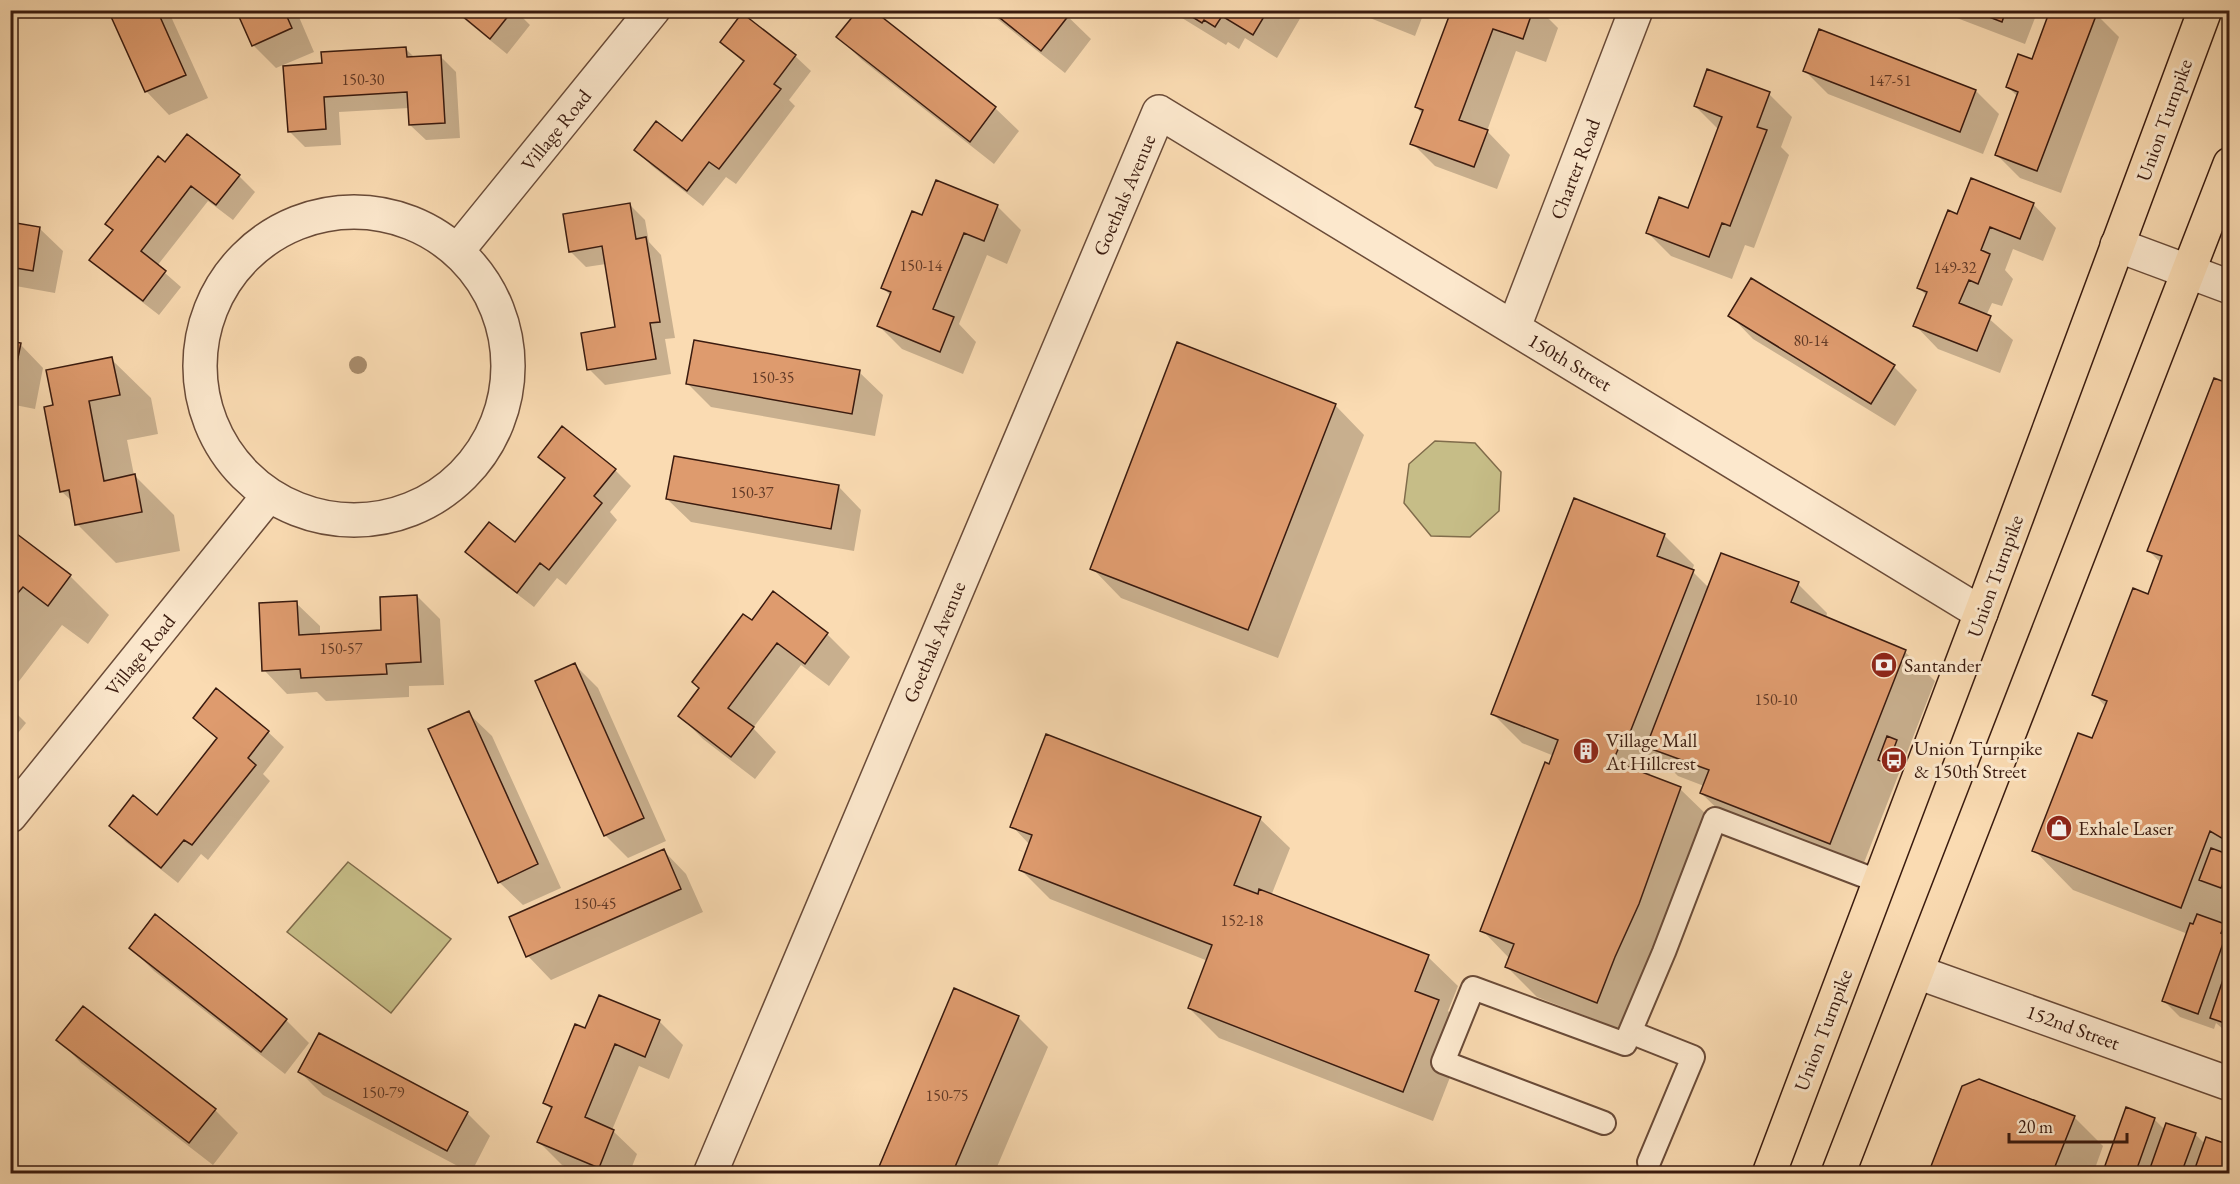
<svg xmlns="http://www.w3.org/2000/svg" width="2240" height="1184" font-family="'EB Garamond',serif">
	<rect width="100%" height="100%" fill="#fadbb2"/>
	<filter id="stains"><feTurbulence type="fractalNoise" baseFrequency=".00333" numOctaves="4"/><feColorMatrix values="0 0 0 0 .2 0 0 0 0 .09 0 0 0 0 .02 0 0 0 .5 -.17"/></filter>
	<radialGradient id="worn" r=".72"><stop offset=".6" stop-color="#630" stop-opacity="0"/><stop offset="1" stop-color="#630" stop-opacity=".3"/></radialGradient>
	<path fill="#c6bd87" stroke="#806c4b" stroke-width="1.5" d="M1435,441L1475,443L1501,472L1499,511L1470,537L1431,536L1404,503L1409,464Z
		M348,862L451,939L391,1013L287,932Z"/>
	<path fill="#0003" d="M110,10H168L208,98L169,115L146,91Z
		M238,10H296L314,52L276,68L253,45Z
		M453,10H515L530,25L507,54Z
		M871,10L995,108L1019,131L994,164L862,60L838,37Z
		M986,10H1061L1091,39L1065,73Z
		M1169,10H1305L1277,58L1245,38L1239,49L1228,42L1226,45Z
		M1350,10H1425L1415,36Z
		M1463,10H1540L1558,28L1546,62L1516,51L1487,131L1510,155L1497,189L1435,166L1412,143L1423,114L1416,107Z
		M1936,10H2038L2025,44Z
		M2096,14L2119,37L2061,193L2020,178L1997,155L2018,97L2008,87L2032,61Z
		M1820,31L1976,91L1999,114L1983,154L1828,94L1805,71Z
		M722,42L795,56L811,71L789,100L795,106L736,184L726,177L703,206L652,166L636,150L682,143L744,63Z
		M406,49L415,58L440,56L456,72L460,138L426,140L410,125L409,108L339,112L341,145L305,147L289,131L323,64Z
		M1769,94L1792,117L1781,147L1789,155L1754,248L1745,245L1732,279L1671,256L1647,232L1689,210L1719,130L1695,106Z
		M166,164L239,176L255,192L233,220L208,201L157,266L181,287L159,315L107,275L91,259Z
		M937,182L998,207L1021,230L1007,264L987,255L959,324L976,342L963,374L902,349L879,326L891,296L883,288L923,217Z
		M629,204L645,220L649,242L661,255L675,338L665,339L671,374L605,385L589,369L617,328L606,264L586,267L570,251Z
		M2033,204L2056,228L2043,261L2013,249L2005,270L2013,279L2002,306L1992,303L1986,316L2013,340L2000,373L1938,349L1915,325L1927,296L1919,288L1958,216Z
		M10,223L39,228L63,251L55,293L10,285Z
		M1730,315L1894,367L1917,390L1895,426L1753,339Z
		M10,343L20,344L43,368L35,409L10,404Z
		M111,359L151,398L158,434L127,440L134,475L174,515L180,551L116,563L77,524L73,502L61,491L54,406Z
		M859,372L883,395L875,436L711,407L688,384Z
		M2230,386V923L2227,928L2230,930V1035L2216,1023L2214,1029L2180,1017L2164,1001L2188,934L2073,890L2034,850L2093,740L2106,707L2094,694L2149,596L2161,563L2149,551Z
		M1335,405L1364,435L1278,658L1121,598L1092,568Z
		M540,457L615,470L631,486L610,512L617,520L566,585L557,578L534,607L483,568L467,552L515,545L566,480Z
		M838,486L861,510L854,551L691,522L667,499Z
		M1664,535L1694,565L1692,571L1709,588L1798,584L1827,613L1826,619L1905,652L1935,681L1860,873L1731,822L1701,793L1704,786L1678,776L1661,759L1657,769L1653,767L1649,775L1680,789L1710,818L1627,1032L1537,997L1507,967L1510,959L1482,930L1554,756L1522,743L1493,714Z
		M10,546L70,576L109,615L88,644L62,625L10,693Z
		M417,596L440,619L444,685L409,686V697L326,701L317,692L287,694L264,670L296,603L320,626V635L383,631Z
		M752,622L827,634L850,657L829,686L801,665L753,728L776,752L755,779L703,739L680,716Z
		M575,665L598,688L666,841L628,858L605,835Z
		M216,690L268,732L284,747L263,774L270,781L208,860L201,854L178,883L126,842L111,826L157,817L218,740L195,718Z
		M10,707L26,723L10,743Z
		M468,713L492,736L561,888L523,905L499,882Z
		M1260,819L1290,848L1271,896L1428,957L1458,986L1448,1011L1468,1031L1433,1121L1219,1038L1189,1008L1208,961L1050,899L1021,870L1030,845L1012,826Z
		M663,850L686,874L703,912L551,980L528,956Z
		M131,948L286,1020L309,1043L285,1074L154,971Z
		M599,997L660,1022L683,1045L669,1079L639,1066L612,1130L637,1154L629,1174H583L562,1165L539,1142L552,1110L544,1102L585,1030Z
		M1018,1017L1048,1047L994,1174H877Z
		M58,1039L215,1110L238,1133L213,1165L81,1063Z
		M300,1072L467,1113L490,1136L471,1173L323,1095Z
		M2074,1117L2103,1146L2093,1174H1930Z
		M2154,1119L2165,1130L2195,1134L2205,1144L2230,1146V1174H2103Z
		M10,1121L14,1124L10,1142Z"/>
	<path fill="#de9b6e" stroke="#3a1b0f" stroke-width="1.5" d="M108,10H157L186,75L145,92Z
		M236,10H284L292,28L252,46Z
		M455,10H513L490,39Z
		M858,10H873L996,107L970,142L836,37Z
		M990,10H1063L1069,15L1041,51Z
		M1181,10H1268L1253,35L1222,16L1215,27L1204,20L1202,23Z
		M1461,10H1533L1523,39L1493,29L1459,120L1488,130L1474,167L1410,144L1423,110L1415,107L1451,11L1460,14Z
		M1971,10H2006L2002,22Z
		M2050,10H2091L2097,13L2037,171L1995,155L2018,92L2006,87L2018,54L2032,59Z
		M742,13L796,55L774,84L781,89L719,169L709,162L687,191L634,150L656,121L682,141L744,61L720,42Z
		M1819,29L1976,90L1960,132L1803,71Z
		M406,47L407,57L441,55L445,123L409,125L407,92L324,97L326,129L288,132L283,66L322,63L321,52Z
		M1707,69L1770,92L1757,127L1767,130L1730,226L1722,223L1709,257L1646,233L1659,197L1688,208L1722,117L1694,106Z
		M187,134L240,175L216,205L191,186L141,251L166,271L143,301L89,260L113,230L105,224L158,156L165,162Z
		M1971,178L2034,203L2020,239L1990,227L1981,250L1990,254L1978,284L1969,280L1959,303L1991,316L1977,351L1913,326L1927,292L1917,288L1948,210L1957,214Z
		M936,180L998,205L984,241L964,233L933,309L954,317L940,352L877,326L891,292L881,288L912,211L922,215Z
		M630,203L636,239L646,237L660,322L650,323L656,359L587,370L581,333L615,327L602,246L569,252L563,214Z
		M10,222L40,227L33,271L10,267Z
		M1751,278L1895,365L1871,404L1728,316Z
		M694,340L860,370L852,414L686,384Z
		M10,341L21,343L12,387L10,386Z
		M1177,342L1336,404L1248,630L1090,569Z
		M112,357L120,395L89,401L104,481L135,474L142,512L75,525L69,490L60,492L44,407L53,405L46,370Z
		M2214,378L2230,384V843L2210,831L2181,908L2032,851L2078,733L2092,738L2107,701L2092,695L2133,588L2148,594L2162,556L2147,551Z
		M562,426L616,469L594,496L602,503L549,570L540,563L517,593L465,552L489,522L515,542L565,478L538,457Z
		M674,456L839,485L831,529L666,499Z
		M1574,498L1665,534L1657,556L1694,570L1627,740L1623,738L1613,761L1681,787L1639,904L1615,957L1597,1003L1505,967L1514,944L1480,931L1545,762L1549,764L1558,740L1491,714Z
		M17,534L71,575L48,606L23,587L10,602V543Z
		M1721,553L1799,582L1791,602L1906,650L1830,844L1700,793L1709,770L1646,747Z
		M773,591L828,633L805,664L777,643L728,708L754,727L731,757L678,716L699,688L692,682L743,614L752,620Z
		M417,595L421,662L386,664L387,674L301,678L300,669L262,671L259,603L297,601L299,635L381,630L380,597Z
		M575,663L644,818L604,836L535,681Z
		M216,688L269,731L248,758L256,765L192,845L184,840L161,868L109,826L133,795L157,815L217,738L193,718Z
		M469,711L538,864L498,883L428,729Z
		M1046,734L1261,817L1234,885L1258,894L1259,889L1429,955L1415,991L1439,1000L1403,1092L1188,1008L1212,945L1019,870L1032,835L1010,827Z
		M1887,736L1897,740L1888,764L1878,760Z
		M2211,848L2230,855V866L2221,888L2199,880Z
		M664,849L681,889L526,957L509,917Z
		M155,914L287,1019L261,1052L129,948Z
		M2197,914L2225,924L2221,933L2226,935L2198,1014L2162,1001L2190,923L2193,924Z
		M2230,959V1025L2210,1018Z
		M954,988L1019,1016L952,1174H876Z
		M599,995L660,1020L645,1057L615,1044L585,1117L614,1130L599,1168L537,1142L552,1107L543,1103L575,1024L585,1028Z
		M83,1006L216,1109L189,1143L56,1040Z
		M319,1033L468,1112L447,1151L298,1072Z
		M1979,1079L2075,1116L2052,1174H1928L1962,1086Z
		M2126,1107L2155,1118L2135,1174H2102Z
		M2166,1123L2196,1133L2181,1174H2148Z
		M2206,1137L2230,1145V1164L2226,1174H2193Z"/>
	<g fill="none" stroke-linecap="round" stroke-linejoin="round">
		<defs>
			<path id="lane" d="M1630,1032L1693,1057L1649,1162
				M1604,1123L1443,1062L1473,988L1625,1044L1664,952L1715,819L1880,882"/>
			<path id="street" d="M200 366a154 154 0 1 1 308 0a154 154 0 1 1-308 0Z
				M2117,245L2230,287
				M458,250L653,10
				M1514,327L1636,10
				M10,816L269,495
				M1917,972L2230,1084
				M710,1174L1159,112L1981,613"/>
			<path id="primary" d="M1769,1174L1981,613L2205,10
				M1838,1174L2230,164"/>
		</defs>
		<use href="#lane" stroke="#6a4b38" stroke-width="26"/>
		<use href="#street" stroke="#6a4b38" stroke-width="36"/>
		<use href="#primary" stroke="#3a1b0f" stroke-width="36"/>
		<use href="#lane" stroke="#fce8cd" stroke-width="22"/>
		<use href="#street" stroke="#fce8cd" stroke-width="33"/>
		<use href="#primary" stroke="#fadbb2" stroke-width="33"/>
	</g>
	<circle fill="#a88c6c" cx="358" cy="365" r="9"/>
	<defs>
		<symbol id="bank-disc" viewBox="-11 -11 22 22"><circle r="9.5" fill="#8f2418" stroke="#fce8cd"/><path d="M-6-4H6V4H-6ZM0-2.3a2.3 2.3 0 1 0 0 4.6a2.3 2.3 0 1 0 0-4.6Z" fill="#fff"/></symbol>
		<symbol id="building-disc" viewBox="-11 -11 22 22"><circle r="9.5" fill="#8f2418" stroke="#fce8cd"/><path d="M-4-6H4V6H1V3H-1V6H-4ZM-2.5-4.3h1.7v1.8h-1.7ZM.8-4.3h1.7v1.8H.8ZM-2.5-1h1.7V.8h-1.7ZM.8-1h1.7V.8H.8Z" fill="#fff"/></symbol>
		<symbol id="bus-disc" viewBox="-11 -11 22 22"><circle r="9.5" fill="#8f2418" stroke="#fce8cd"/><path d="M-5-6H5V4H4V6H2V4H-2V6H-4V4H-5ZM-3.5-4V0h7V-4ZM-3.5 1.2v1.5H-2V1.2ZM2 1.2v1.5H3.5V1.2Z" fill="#fff"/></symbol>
		<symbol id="shop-disc" viewBox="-11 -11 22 22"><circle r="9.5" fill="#8f2418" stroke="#fce8cd"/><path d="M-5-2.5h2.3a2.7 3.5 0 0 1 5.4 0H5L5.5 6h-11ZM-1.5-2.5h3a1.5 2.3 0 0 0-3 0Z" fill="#fff"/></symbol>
	</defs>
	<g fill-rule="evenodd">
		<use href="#bank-disc" x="1869" y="650" width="30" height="30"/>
		<use href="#building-disc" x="1571" y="736" width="30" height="30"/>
		<use href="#bus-disc" x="1879" y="745" width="30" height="30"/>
		<use href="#shop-disc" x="2044" y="813" width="30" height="30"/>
	</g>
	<g text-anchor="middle" stroke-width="6" stroke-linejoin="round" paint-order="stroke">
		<g font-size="16" fill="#633b27">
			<text x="363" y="85">150-30</text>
			<text x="1890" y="86">147-51</text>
			<text x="921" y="271">150-14</text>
			<text x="1955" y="273">149-32</text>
			<text x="1811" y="346">80-14</text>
			<text x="773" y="383">150-35</text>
			<text x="752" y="498">150-37</text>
			<text x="341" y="654">150-57</text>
			<text x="1776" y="705">150-10</text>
			<text x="595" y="909">150-45</text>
			<text x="1242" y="926">152-18</text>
			<text x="383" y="1098">150-79</text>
			<text x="947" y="1101">150-75</text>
		</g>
		<g font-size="20" fill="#3a1b0f" stroke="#fce8cd">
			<text transform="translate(2164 120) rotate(-70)" y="7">Union Turnpike</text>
			<text transform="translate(556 130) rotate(-51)" y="7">Village Road</text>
			<text transform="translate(1575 169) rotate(-69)" y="7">Charter Road</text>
			<text transform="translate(1124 195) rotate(-67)" y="7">Goethals Avenue</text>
			<text transform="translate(1570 362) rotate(31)" y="7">150th Street</text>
			<text transform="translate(1995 576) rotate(-70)" y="7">Union Turnpike</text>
			<text transform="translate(934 642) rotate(-67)" y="7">Goethals Avenue</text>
			<text transform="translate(140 655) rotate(-51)" y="7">Village Road</text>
			<text transform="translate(2073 1027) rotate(20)" y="7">152nd Street</text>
			<text transform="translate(1823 1030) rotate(-69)" y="7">Union Turnpike</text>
		</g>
		<g font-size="20" fill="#3a1b0f" stroke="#fce8cd" text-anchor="start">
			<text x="1904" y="672">Santander</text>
			<text x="1606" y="747">Village Mall<tspan x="1606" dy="23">At Hillcrest</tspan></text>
			<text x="1914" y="755">Union Turnpike<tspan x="1914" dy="23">&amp; 150th Street</tspan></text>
			<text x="2078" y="835">Exhale Laser</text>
		</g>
	</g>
	<rect width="2240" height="1184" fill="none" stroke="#fadbb2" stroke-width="36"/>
	<rect x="12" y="12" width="2216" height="1160" fill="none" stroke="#3a1b0f" stroke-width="3"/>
	<rect x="18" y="18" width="2204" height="1148" fill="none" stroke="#3a1b0f" stroke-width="1.5"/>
	<path d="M2009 1133v9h118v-9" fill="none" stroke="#3a1b0f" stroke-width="3"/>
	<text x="2018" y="1133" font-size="18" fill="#3a1b0f" stroke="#fce8cd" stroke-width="4.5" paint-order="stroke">20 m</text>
	<rect width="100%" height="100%" filter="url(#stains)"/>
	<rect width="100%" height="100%" fill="url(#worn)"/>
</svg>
